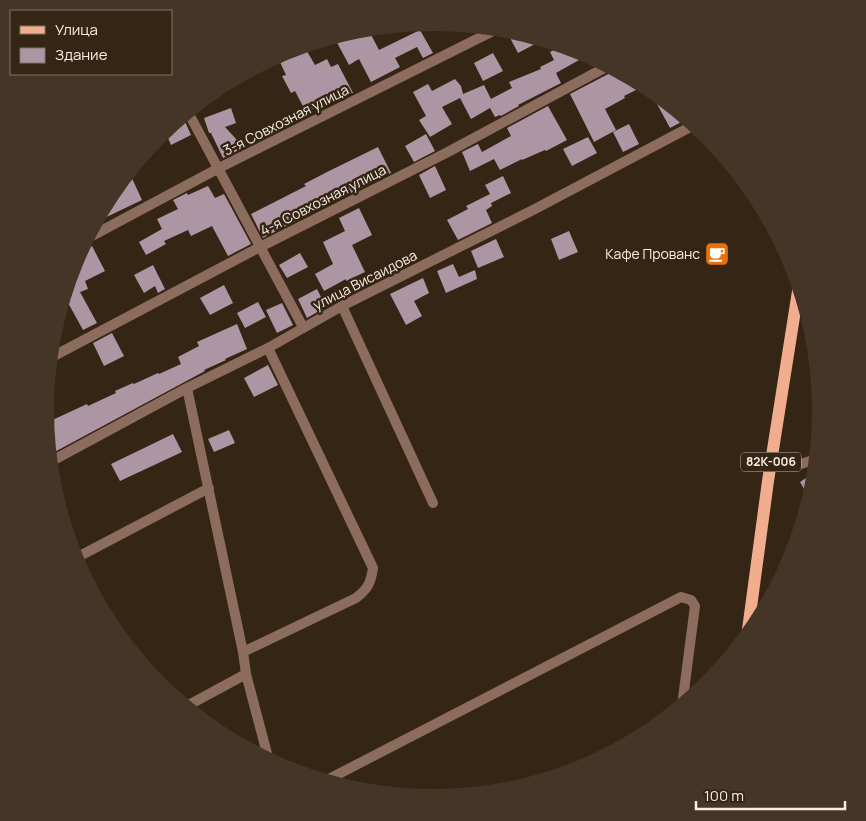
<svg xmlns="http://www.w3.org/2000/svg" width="866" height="821" font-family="Manrope,sans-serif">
	<rect width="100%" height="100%" fill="#352515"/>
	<path fill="#ad95a4" d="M368,29L379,50L420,30L433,53L423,58L417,47L395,58L400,67L371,82L359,59L349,65L334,37L358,30Z
		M513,31L531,37L535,44L518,53L508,34Z
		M304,46L315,65L327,59L331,67L338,64L353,93L324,106L323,104L306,112L295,91L291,93L282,76L286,75L279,60L286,56L284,52Z
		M562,46L582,52L587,55L578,59L579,60L556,73L561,83L518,105L519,106L501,116L500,115L495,117L490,108L471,119L460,98L442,107L452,124L430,137L419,120L426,116L413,92L428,84L432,91L455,79L461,86L463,94L484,85L491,99L512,88L509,82L541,69L540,67L554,60L550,52Z
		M493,53L503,71L483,81L474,63Z
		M616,70L644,86L624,96L625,98L605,109L616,130L594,142L570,94Z
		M662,99L687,119L670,128L656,102Z
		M548,106L567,140L546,151L545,150L522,160V159L500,170L494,159L470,171L462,152L478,144L482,152L511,136L507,128Z
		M231,108L236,123L225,127L237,140V151L223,158L211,133H209L204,118Z
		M183,117L191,135L171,145L165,131Z
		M629,124L639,144L623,152L613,132Z
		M426,134L435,151L414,162L405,146Z
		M588,137L597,153L572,166L563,149Z
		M378,147L391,173L347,195V194L263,238L251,214L306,186L304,184L327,172Z
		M435,166L446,190L430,198L419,175Z
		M129,172L142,200L96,222L111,195Z
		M503,176L511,193L491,203L492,206L486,210L492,223L458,240L447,220L468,209L466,206L490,194L485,185Z
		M208,186L215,198L224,194L251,244L228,256L212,226L191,236L188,230L164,241L166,244L146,255L139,242L162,229L157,219L178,209L173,200L187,193L188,195Z
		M359,208L372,235L352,245L365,272L346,281V279L324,291L315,274L333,264L323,242L345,231L339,218Z
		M569,231L578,252L559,260L551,239Z
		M496,239L504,257L478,268L471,251Z
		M92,246L105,271L85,281L88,289L80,292L97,323L83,330L67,301L62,304L75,262L80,252Z
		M300,253L308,267L287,278L279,265Z
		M453,264L459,277L475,270L477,279L446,293L437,271Z
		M153,265L165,289L158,293L155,286L144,293L134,275Z
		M423,278L429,293L414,301L422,316L406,325L390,294Z
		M224,285L233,303L210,315L200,298Z
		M317,289L326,307L307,318L298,299Z
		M258,302L266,317L245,328L237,313Z
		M282,303L293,325L277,333L266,310Z
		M237,324L247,349L225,359L226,360L204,370L205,371L49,455L46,423L87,404L88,406L116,393L115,391L133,383L134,384L158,373L159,374L181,364L178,357L199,346L197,342Z
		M112,333L124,356L104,366L93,343Z
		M268,365L278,385L254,397L244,378Z
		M229,430L235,443L214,452L208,439Z
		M173,434L182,452L120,481L111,464Z
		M809,476L814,484L810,499L800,482Z"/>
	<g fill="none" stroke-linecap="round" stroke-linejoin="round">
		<path stroke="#8c6c5d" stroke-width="10" d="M188,112L303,327
			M88,238L219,168L497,29
			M342,306L433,503
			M50,358L260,247L446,153L608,66
			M187,388L243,652L246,674L269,761
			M50,462L187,388L268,348L342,306L535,209L694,125
			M801,464L816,459
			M74,559L209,488
			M749,619L764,610
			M243,652L356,598C368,589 371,582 373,568L268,348
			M185,707L246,674
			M325,781L681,597L691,600L695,606L682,706"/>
		<path stroke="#f1ae8f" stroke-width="12" d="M747,637L768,481L799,285"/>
	</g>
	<defs>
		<symbol id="cafe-square" viewBox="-11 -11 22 22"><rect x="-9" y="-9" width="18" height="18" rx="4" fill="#e8710a" stroke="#352515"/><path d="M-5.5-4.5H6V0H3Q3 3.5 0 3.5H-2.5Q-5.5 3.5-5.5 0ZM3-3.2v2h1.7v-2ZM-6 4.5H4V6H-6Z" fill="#fff"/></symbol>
	</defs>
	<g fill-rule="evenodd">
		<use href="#cafe-square" x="703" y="240" width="28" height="28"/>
	</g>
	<g text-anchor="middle" stroke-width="5" stroke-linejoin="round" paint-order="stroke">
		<rect fill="#352515" stroke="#beb2a6" stroke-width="1" x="741" y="452.5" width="60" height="19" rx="4"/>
		<g font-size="12" font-weight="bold" fill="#f9eee4">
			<text x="771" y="466">82К-006</text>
		</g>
		<g font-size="14" fill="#f9eee4" stroke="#352515">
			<text transform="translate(286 120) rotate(-27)" y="5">3-я Совхозная улица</text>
			<text transform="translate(323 200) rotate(-27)" y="5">4-я Совхозная улица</text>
			<text transform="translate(365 280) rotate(-27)" y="5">улица Висаидова</text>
		</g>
		<g font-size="14" fill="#f9eee4" stroke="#352515" text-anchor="end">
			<text x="700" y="259">Кафе Прованс</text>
		</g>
	</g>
	<path d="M0 0H866V821H0ZM54 410a379 379 0 1 1 758 0a379 379 0 1 1-758 0Z" fill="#453526" fill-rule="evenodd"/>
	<rect x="10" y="10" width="162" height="65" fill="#352515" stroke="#837568"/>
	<rect x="20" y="26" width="25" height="8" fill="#f1ae8f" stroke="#837568"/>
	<text x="55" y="35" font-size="15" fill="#f9eee4">Улица</text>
	<rect x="20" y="48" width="25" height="15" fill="#ad95a4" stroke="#837568"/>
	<text x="55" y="60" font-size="15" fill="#f9eee4">Здание</text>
	<path d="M696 801v8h149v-8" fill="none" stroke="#f9eee4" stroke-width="2.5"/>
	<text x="704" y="801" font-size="15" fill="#f9eee4" stroke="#352515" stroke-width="4" paint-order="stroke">100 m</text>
</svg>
